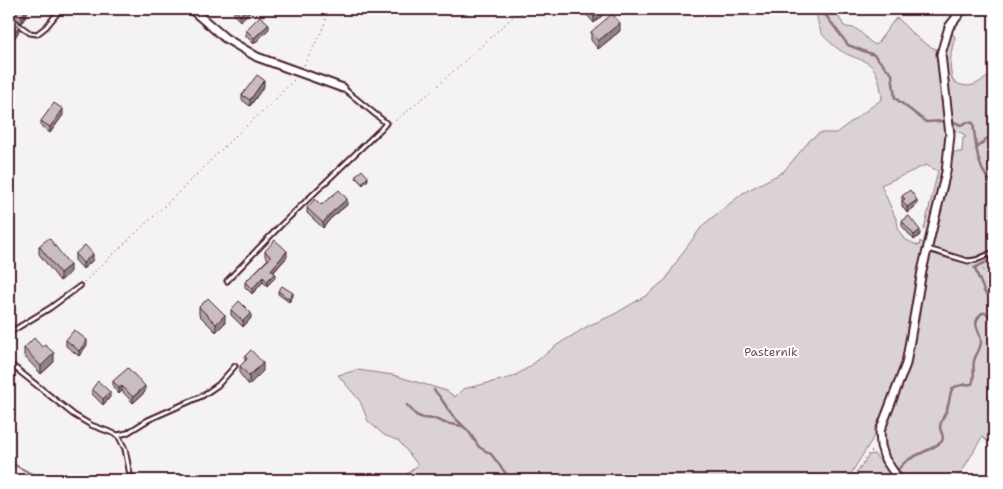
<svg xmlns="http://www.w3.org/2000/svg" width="1003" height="489" font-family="'Shantell Sans',sans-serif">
	<rect width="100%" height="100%" fill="#f4f2f2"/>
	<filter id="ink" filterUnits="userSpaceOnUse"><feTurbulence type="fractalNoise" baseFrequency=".02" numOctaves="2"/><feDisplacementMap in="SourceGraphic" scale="10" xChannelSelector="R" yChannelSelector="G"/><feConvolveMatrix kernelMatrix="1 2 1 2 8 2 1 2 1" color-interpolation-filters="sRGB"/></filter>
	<g filter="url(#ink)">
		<path fill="#dbd2d5" stroke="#927880" d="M816,9H836V12L844,26C848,28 852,27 856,29C865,34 865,40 876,45L895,19L898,18C907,29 922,44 936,49L945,114L947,146L945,167L928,233L924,229L938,171L926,165L881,185L897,221L899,231L904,239L919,246L920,241L925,245L917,277L908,342L903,363L875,435L847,480H399L418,465L399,441L384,435L368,421L360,401L338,375L358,370L393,375L447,391L455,397L463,389L513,377L529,367L557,345L588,326L613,315L647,295L666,279L681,255L703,225L743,193L783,172L811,139L820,133H836L882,99C877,48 859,69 831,43C829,41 825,38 823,35C818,28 817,17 816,9Z
			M950,34H953L955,37C951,51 948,67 953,81C971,92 978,82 994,73V249L979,256L966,258L934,248L932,245L954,152H962L963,138L966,137L962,133L953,130L945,54Z
			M929,252C939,256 962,264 972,263C979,261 987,257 994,255V446L982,437L957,480H903L890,462L883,444L884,428L909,368L920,294Z
			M874,454L896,480H852L869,455Z"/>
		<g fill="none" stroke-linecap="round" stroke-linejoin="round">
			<path stroke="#8d727a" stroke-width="2.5" d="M821,9L848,45L874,55L892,74L895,98L926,122L944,121
				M954,122L961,125L967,122L973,123C976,141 976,172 994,184
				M976,149L986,139L994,135
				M994,258L976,267L975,269L985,293L988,295L994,293
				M434,390L440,397L452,415L469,432L479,447L491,454L507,475L516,480
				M407,405L416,415L423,418L435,419L445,423L462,426
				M9,462L43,480
				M897,471C900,467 903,463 908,460C915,455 938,447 942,441C945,436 940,432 940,427C941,418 945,416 947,409C954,389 944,386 972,384C976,376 972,369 974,361C975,355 981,349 981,342C982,330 969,326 982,313H986L991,318H994"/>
			<defs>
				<path id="lane" d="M9,18L30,33L37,34L46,27L61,9
					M928,249L968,261L976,260L994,252
					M227,281L280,226L381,129L386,123L343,88
					M9,333L50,308L80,286
					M9,363L74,415L91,425L118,435L127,433L148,420L202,396L218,385L235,366
					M118,435L125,449L131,480"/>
				<path id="street" d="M191,9L225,38L257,57L343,88
					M899,480L885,459L881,446L880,431L906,364L922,271L946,172L950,135L941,54L949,27L963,9"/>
			</defs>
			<use href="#lane" stroke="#4a1f2b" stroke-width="7"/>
			<use href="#street" stroke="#4a1f2b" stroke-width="11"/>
			<path stroke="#4a1f2b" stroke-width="1" stroke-dasharray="1 4" stroke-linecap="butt" d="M304,65L322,31L329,9
				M391,122L395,121L433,90L515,15L525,12L579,9
				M973,267L994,273
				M84,282L173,198L234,137L271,104L295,79
				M851,480L868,454L874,450"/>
			<use href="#lane" stroke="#fff" stroke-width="3"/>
			<use href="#street" stroke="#fff" stroke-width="7"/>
		</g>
		<path fill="#aea3a6" stroke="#4a1f2b" d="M9,9H29L22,23L11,15Z
			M234,9H250V12L240,21L234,15Z
			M587,9H607V11L594,23L587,15Z
			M9,17L19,31L12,42L9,40Z
			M269,29L254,44L246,36V30Z
			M620,31L598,49L591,40V32Z
			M264,86L250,106L242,100V95Z
			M63,115L50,133L41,126V121Z
			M356,175L368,180L363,185L356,178Z
			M902,196L917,205L907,213L902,206Z
			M321,205H347L330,219L323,228L307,213V208Z
			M902,221L920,235L914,240L902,226Z
			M39,246L70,273L60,281L39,254Z
			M265,251L287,257L274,272L275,278L267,286L263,282L252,294L245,287V282L268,259L265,256Z
			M75,254L93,260L83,269L75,260Z
			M278,291L293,296L289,302L278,294Z
			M199,307L225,323L216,332L199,315Z
			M231,310L251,318L243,327L231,315Z
			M66,340L87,345L79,356L66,346Z
			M24,348L54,362L41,374L24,356Z
			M245,356L263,371L249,385L240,374V366L245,361Z
			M113,381L145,392L133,403L122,391L119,394L113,387Z
			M92,389L110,397L103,405L92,394Z"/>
		<path fill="#8d8487" stroke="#4a1f2b" d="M26,9H29L22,23V17Z
			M247,9H250V12L240,21V15Z
			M603,9H607V11L594,23V17Z
			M9,10H11V15L9,16Z
			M620,23V31L598,49V41Z
			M269,24V29L254,44V38Z
			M19,26V31L12,42V37Z
			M264,80V86L250,106V100Z
			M63,109V115L50,133V127Z
			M368,177V180L363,185V182Z
			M347,199V205L330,219L323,228V223L330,214Z
			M917,200V205L907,213V207Z
			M920,230V235L914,240V235Z
			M287,251V257L271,275V270Z
			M93,254V260L83,269V263Z
			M70,265V273L60,281V273Z
			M275,273V278L267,286V281Z
			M263,277V282L252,294V289Z
			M293,293V296L289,302V299Z
			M251,313V318L243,327V321Z
			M225,315V323L216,332V324Z
			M87,340V345L79,356V351Z
			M54,353V362L41,374V366Z
			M263,363V371L249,385V376Z
			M122,386V391L119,394V388Z
			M145,386V392L133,403V397Z
			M110,392V397L103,405V399Z"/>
		<path fill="#cabdc1" stroke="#4a1f2b" d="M9,9H26L22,17L11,10H9Z
			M234,9H247L240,15Z
			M587,9H603L594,17Z
			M612,14L620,23L598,41L591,32Z
			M260,16L269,24L254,38L246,30Z
			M9,17L19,26L12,37L9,34Z
			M257,75L264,80L250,100L242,95Z
			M54,103L63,109L50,127L41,121Z
			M362,170L368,177L363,182L356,175Z
			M339,190L347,199L330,214L323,223L307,208L315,199L321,205Z
			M910,190L917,200L907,207L902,201L905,199L902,196Z
			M909,216L920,230L914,235L902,221Z
			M49,238L70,265L60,273L39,246Z
			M275,240L287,251L271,270L275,273L267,281L263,277L252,289L245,282L271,257L265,251Z
			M85,245L93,254L83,263L75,254Z
			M282,286L293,293L289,299L278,291Z
			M208,298L225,315L216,324L199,307Z
			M239,301L251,313L243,321L231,310Z
			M74,330L87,340L79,351L66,340Z
			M34,338L42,347L45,345L54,353L41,366L24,348Z
			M251,350L263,363L249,376L240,366L247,359L245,356Z
			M128,368L145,386L133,397L122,386L119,388L113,381Z
			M98,381L110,392L103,399L92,389Z"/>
	</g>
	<g text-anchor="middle" stroke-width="4" stroke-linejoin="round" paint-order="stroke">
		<g font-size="12" fill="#6e4c56" stroke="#fff">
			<text x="771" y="356">Pasternik</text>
		</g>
	</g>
	<rect width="1003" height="489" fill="none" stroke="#fff" stroke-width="30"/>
	<rect x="15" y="15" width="973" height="459" fill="none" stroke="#4a1f2b" stroke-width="2" filter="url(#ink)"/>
</svg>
